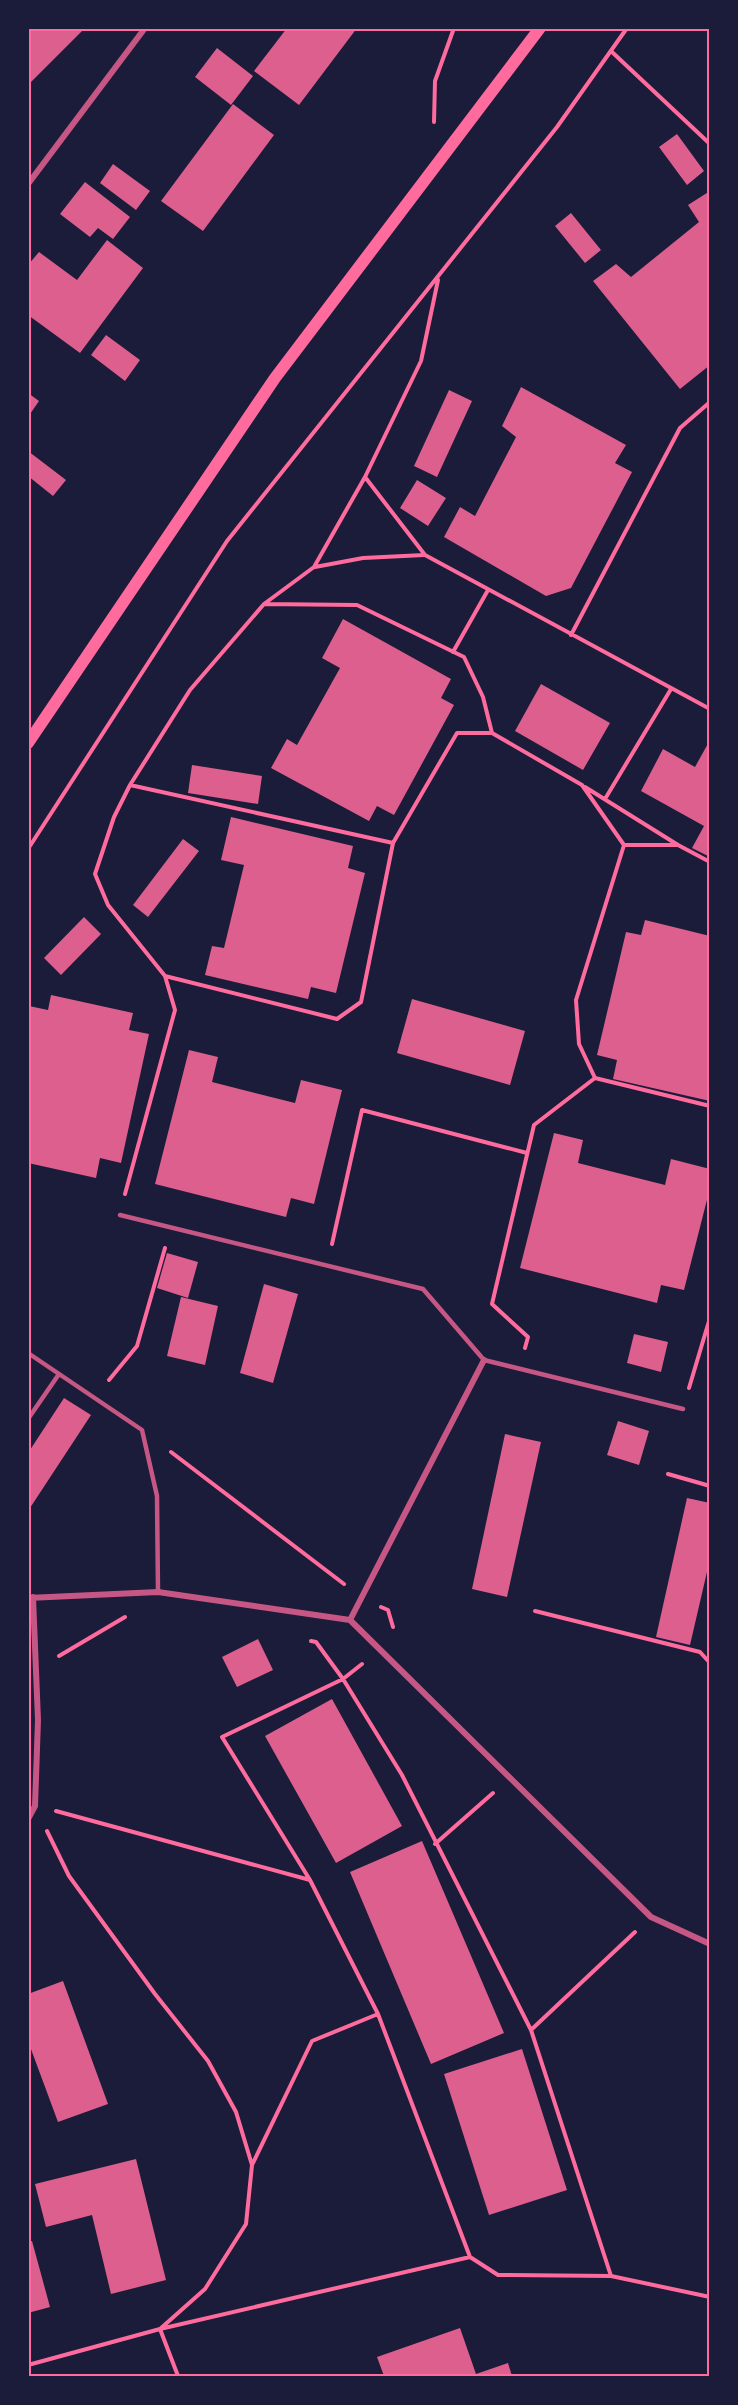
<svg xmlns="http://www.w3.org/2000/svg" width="738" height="2405" font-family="Arial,sans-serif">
	<rect width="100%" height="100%" fill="#1b1b3a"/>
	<path fill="#dd5f8e" d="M28,28H85L28,85Z
		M287,28H357L299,105L254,71Z
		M217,48L253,76L231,105L195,77Z
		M233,104L274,135L203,231L161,201Z
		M677,134L704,171L687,185L659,147Z
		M113,164L150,191L136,210L100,183Z
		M85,182L130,217L113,239L98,228L90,237L60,214Z
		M710,191V365L680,389L593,281L616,264L631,277L699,222L688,205Z
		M571,213L601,250L585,263L555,226Z
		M107,240L143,268L80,353L28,315V265L39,252L77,280Z
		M106,335L140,360L125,381L91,355Z
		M521,387L626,445L615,463L632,472L571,588L546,596L444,537L460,507L475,516L516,437L502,426Z
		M449,390L472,401L437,477L414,466Z
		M28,393L39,401L28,417Z
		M28,451L66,480L53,496L28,476Z
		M417,480L446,498L428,526L400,508Z
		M343,619L451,679L441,698L454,705L394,815L377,806L369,821L271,768L287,739L297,745L340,668L322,658Z
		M541,684L610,723L583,770L515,731Z
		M710,740V857L692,848L704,826L641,791L663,749L695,767Z
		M192,765L262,776L258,804L188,793Z
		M231,817L353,846L348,868L365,873L336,993L311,987L308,999L205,975L212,946L224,948L244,865L221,860Z
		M183,839L199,851L148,917L133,905Z
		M84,917L101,934L61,975L44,958Z
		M645,920L710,936V1101L613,1079L617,1060L597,1055L626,932L641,935Z
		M51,995L133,1013L129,1030L149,1034L121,1163L100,1158L96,1178L28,1163V1009L29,1006L48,1010Z
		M412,999L525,1031L510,1085L397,1053Z
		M189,1050L218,1057L212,1082L295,1103L301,1080L342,1090L314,1204L291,1198L286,1217L155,1184Z
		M554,1133L583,1140L578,1163L665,1185L671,1159L710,1169V1188L684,1290L661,1285L657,1303L520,1268Z
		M167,1253L198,1262L188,1298L157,1288Z
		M264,1284L298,1294L273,1383L240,1373Z
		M181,1297L218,1306L205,1365L167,1356Z
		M634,1334L668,1342L661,1372L627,1363Z
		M64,1398L91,1415L28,1511V1453Z
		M618,1421L649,1431L639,1465L607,1455Z
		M505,1434L541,1442L507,1597L472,1589Z
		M687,1498L710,1503V1559L690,1645L656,1637Z
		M258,1639L273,1670L237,1687L222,1657Z
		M332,1699L402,1826L336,1863L265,1736Z
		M422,1841L504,2033L431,2064L350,1872Z
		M63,1981L108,2104L58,2122L28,2041V1994Z
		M522,2049L567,2190L489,2215L444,2074Z
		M136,2159L166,2280L111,2294L92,2215L46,2227L35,2184Z
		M32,2241L50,2307L28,2313V2242Z
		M460,2328L476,2374L508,2363L512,2376H384L377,2357Z"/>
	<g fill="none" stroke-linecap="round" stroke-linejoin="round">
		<path stroke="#ff6b9d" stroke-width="4" d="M612,52L710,144
			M434,122L435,81L454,28
			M438,280L421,361L365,477L425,555L710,709
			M315,567L363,558L424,555
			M264,604L357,605L464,657L483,697L492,733
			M571,635L680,428L710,402
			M453,652L488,590
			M130,785L393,843
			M585,787L678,845
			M605,799L671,689
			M624,845L576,1000L579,1044L595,1078L710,1106
			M28,849L227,541L557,127L627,28
			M165,976L337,1019L361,1002L393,843L457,733H492L582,785L624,845H678L710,862
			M125,1194L175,1010L165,976L108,905L95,874L114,817L130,785L190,690L264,604L314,567L365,477
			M332,1244L362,1110L527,1153
			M706,1331L710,1318
			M525,1348L528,1337L492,1304L534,1125L595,1078
			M109,1380L137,1346L165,1248
			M689,1388L706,1331L710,1330
			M171,1452L344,1584
			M668,1474L710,1486
			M381,1607L388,1610L393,1627
			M535,1611L700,1652L710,1663
			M311,1641L316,1642L343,1679L402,1775L531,2030L611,2276
			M59,1656L125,1617
			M362,1664L343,1679L222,1737L310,1880L378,2014L470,2257L498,2275L611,2276L710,2297
			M56,1811L310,1880
			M435,1844L493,1793
			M531,2030L635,1932
			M252,2165L312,2041L378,2014
			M28,2365L160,2329L205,2289L246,2224L252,2165L236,2112L208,2061L155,1994L69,1876L47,1831
			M178,2376L160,2329L470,2257"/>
		<path stroke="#c65784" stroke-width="4.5" d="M120,1215L423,1289L484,1360L683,1409
			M28,1353L142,1430L157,1496L158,1592
			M28,1419L59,1374"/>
		<path stroke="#c65784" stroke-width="6" d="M28,184L145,28
			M28,1598L158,1592L350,1620
			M350,1620L651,1917L710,1944
			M350,1620L484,1360
			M28,1819L35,1806L38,1720L33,1597"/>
		<path stroke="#ff6b9d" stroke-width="12" d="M28,743L275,378L540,28"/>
	</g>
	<rect width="738" height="2405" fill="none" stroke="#1b1b3a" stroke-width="60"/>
	<rect x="30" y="30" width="678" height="2345" fill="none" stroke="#ff6b9d" stroke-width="2"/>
</svg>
